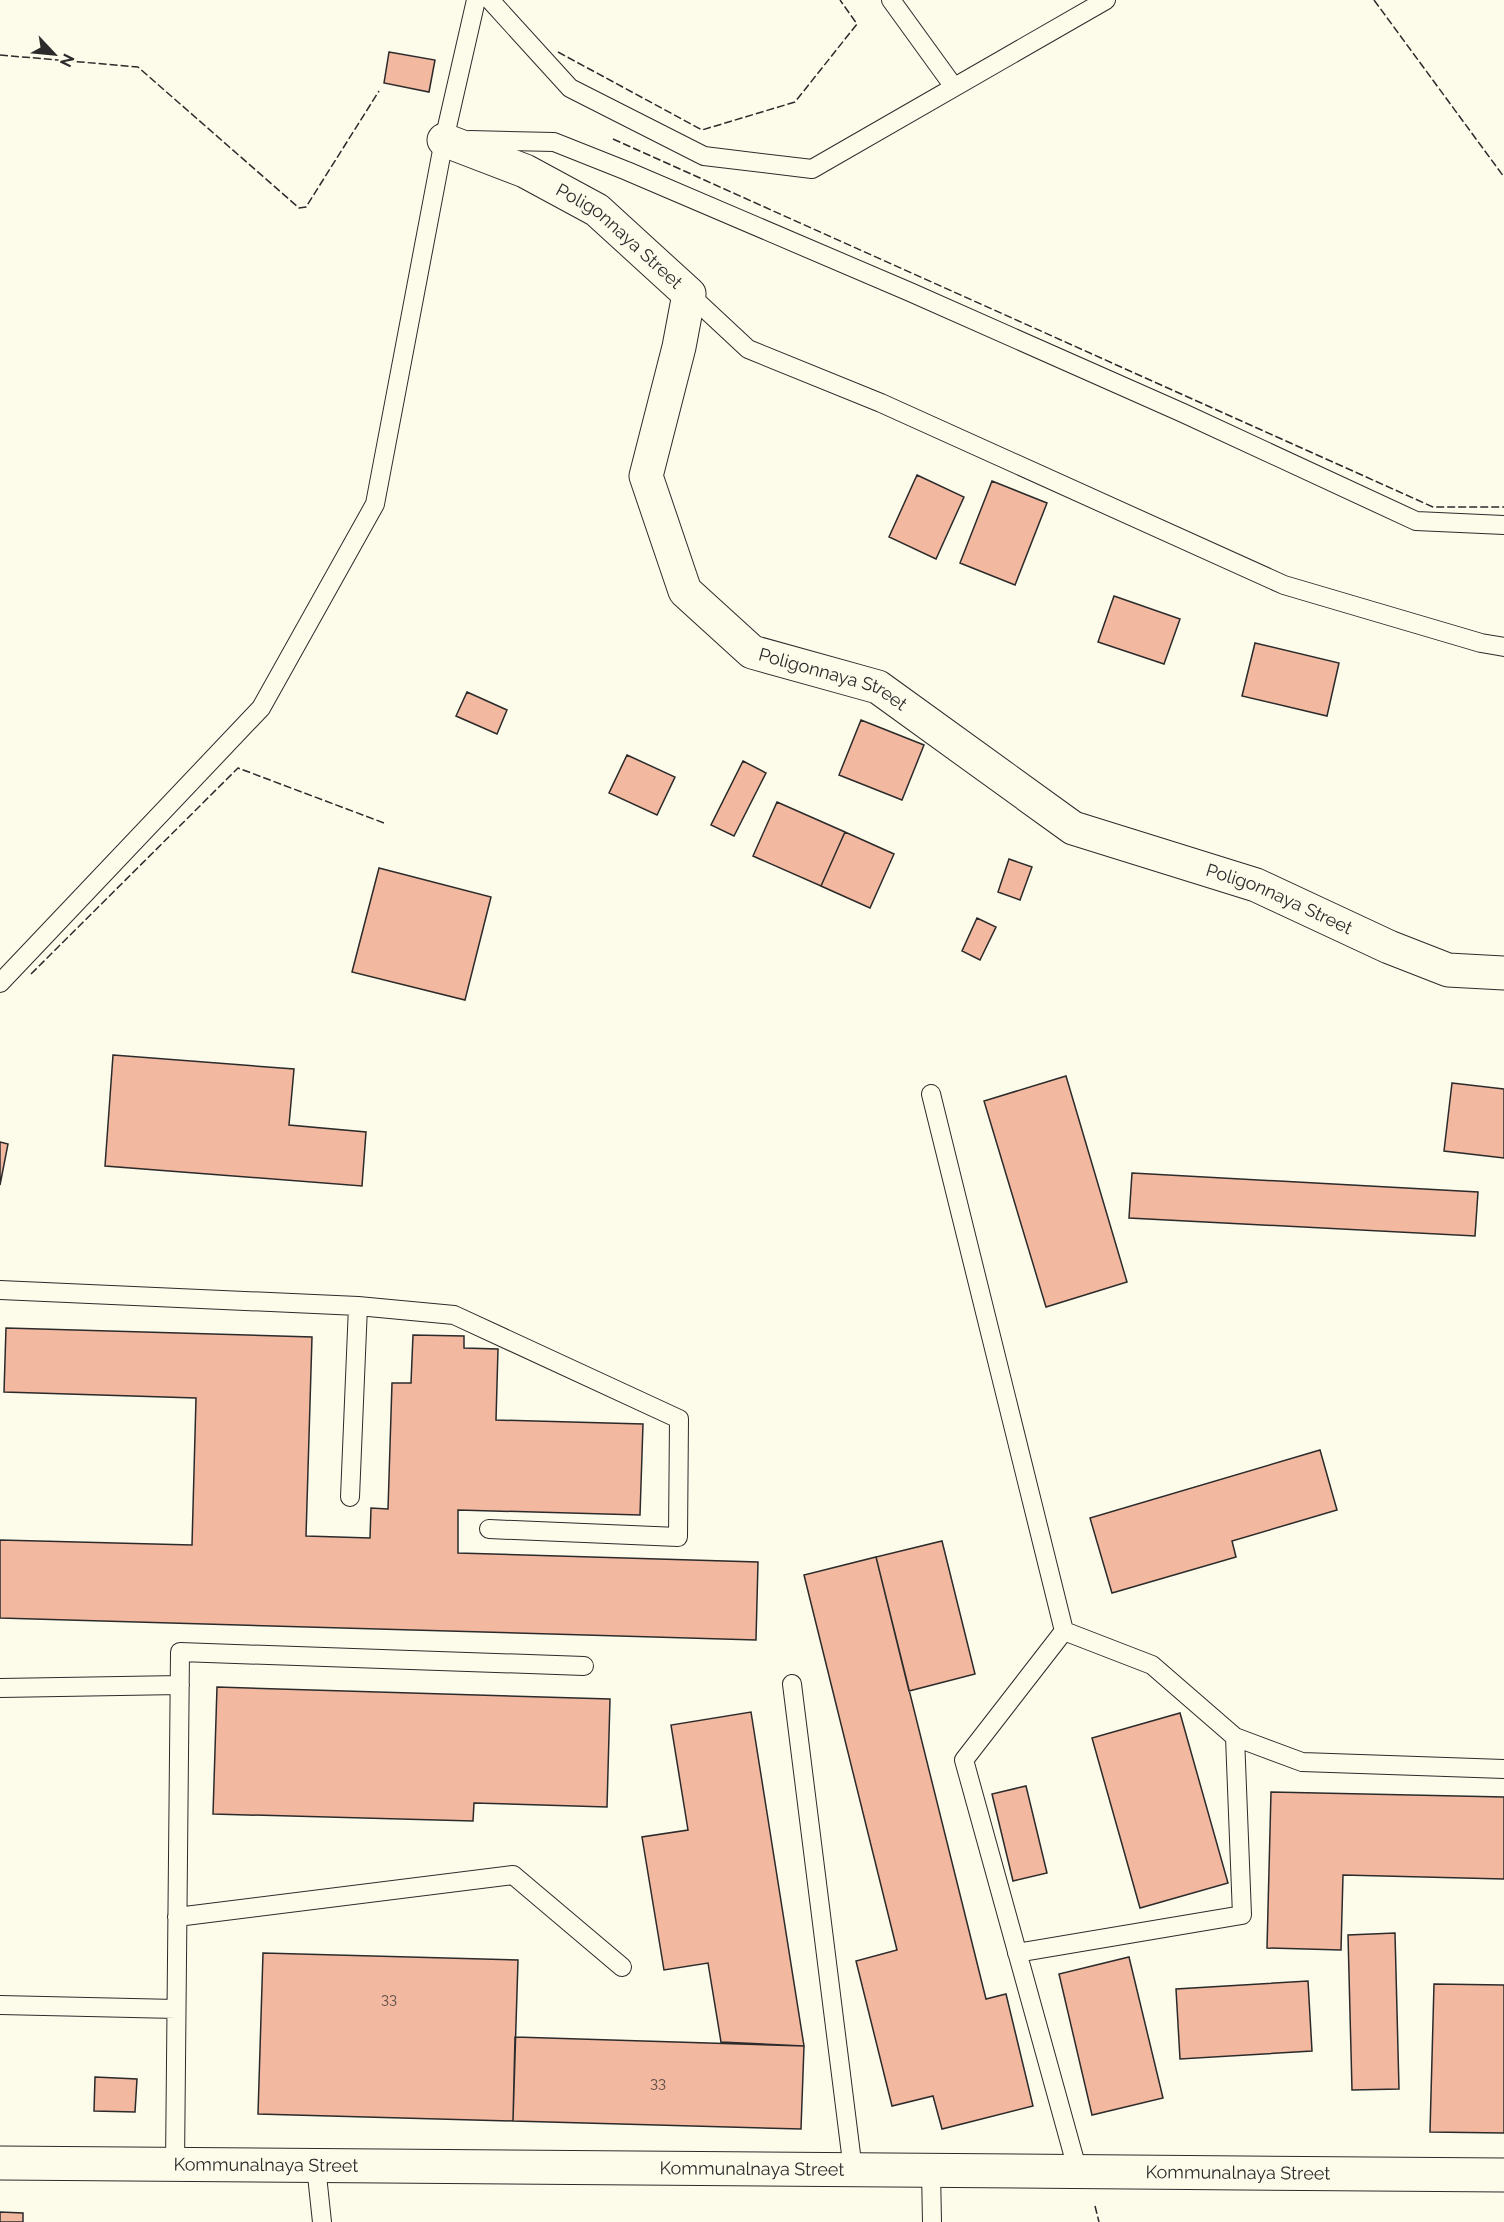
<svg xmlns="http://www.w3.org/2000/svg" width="1504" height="2222" font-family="Raleway,sans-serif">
	<rect width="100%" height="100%" fill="#fdfbea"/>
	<path fill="#f2b8a0" stroke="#2b2b2b" stroke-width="1.5" d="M389,52L435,60L429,92L384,83Z
		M917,475L964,497L936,559L889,537Z
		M992,481L1047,503L1015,585L960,563Z
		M1114,596L1180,619L1164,664L1098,642Z
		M1255,643L1339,663L1327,716L1242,696Z
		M467,692L507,710L497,734L456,716Z
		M861,720L924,745L902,800L839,775Z
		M627,755L675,777L657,815L609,793Z
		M743,761L766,773L734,836L711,825Z
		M777,802L845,832L821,886L753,856Z
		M845,832L894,854L870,908L821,886Z
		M1009,859L1032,867L1020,900L998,892Z
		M379,868L491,897L465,1000L352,972Z
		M977,918L996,927L980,960L962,951Z
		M113,1055L294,1069L289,1125L366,1132L362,1186L105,1166Z
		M1066,1076L1127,1282L1046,1307L984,1101Z
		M1452,1083L1504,1089V1158L1444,1151Z
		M0,1142L8,1144L0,1185Z
		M1132,1173L1478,1192L1475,1236L1129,1218Z
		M6,1328L312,1337L306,1536L370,1538L371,1508L388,1509L392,1383H411L413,1335L464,1336V1348L498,1349L496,1420L643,1424L640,1515L458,1510V1553L758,1562L756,1640L0,1618V1540L192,1545L196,1398L4,1392Z
		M1320,1450L1337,1510L1232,1541L1236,1557L1112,1593L1090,1518Z
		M942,1541L975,1674L909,1691L876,1557Z
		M876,1557L986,1999L1006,1994L1033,2106L942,2129L933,2096L892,2106L856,1961L897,1950L804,1575Z
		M217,1687L610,1699L607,1807L474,1803L473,1821L213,1814Z
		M751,1712L804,2046L721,2042L708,1963L664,1970L642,1837L688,1830L671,1725Z
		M1180,1713L1228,1883L1140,1908L1092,1738Z
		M1026,1786L1047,1873L1013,1881L992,1794Z
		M1271,1792L1504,1797V1879L1343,1875L1341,1950L1267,1948Z
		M1395,1933L1399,2089L1352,2090L1348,1935Z
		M263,1953L518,1960L513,2121L258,2114Z
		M1129,1957L1163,2098L1092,2115L1059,1974Z
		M1308,1981L1312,2051L1180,2059L1176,1989Z
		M1434,1984L1504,1985V2133L1430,2132Z
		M515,2037L804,2046L801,2129L513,2121Z
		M95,2077L137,2079L135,2112L94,2111Z
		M0,2212L23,2213V2222H0Z"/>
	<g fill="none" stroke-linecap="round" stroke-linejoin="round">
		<defs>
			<path id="lane" d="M490,0L570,88L704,156L812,169L1106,0
				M891,0L954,87
				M470,140L554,142L627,171L910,292L1183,413L1416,521L1504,525
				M689,294L748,349L881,403L1284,585L1481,643L1504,647
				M0,983L261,708L375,504L444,140L476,0
				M931,1094L1064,1631L964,1760L1078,2172
				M0,1290L358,1306L350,1497
				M358,1306L454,1315L679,1419L678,1537L489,1529
				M1064,1631L1152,1665L1235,1737L1302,1762L1504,1769
				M792,1684L853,2170
				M0,1688L180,1685
				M177,1917L513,1875L622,1967
				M1017,1953L1242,1915L1235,1737
				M0,2005L176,2009
				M175,2165L180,1652L584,1666
				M316,2166L322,2222
				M931,2171L932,2222"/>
			<g id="street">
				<path id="s1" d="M444,140L525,171L597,210L689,294L679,347L646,476L685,591L752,652L878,687L1073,828L1256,885L1389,947L1448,970L1504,973"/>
				<path id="s2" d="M0,2163L1504,2175"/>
			</g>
		</defs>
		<use href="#lane" stroke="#2b2b2b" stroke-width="20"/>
		<use href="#street" stroke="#2b2b2b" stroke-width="35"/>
		<use href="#lane" stroke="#fdfbea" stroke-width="18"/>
		<use href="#street" stroke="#fdfbea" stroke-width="33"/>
		<path stroke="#2b2b2b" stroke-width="1.5" stroke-dasharray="8 3" stroke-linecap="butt" d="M1374,0L1504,177
			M558,52L702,130L795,102L857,24L840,0
			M0,55L138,67L299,208L306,207L379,91
			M613,139L1433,507H1504
			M31,974L238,768L384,823
			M1095,2206L1099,2222"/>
	</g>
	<g text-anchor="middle" stroke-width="4.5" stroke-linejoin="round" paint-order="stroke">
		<g font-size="15" fill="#5d4e48">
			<text x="389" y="2004">33</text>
			<text x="658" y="2088">33</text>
		</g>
		<g font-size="18" fill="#2b2b2b" stroke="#fdfbea">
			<text dy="6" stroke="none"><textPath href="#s1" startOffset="202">Poligonnaya Street</textPath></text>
			<text dy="6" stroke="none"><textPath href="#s1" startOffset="778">Poligonnaya Street</textPath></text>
			<text dy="6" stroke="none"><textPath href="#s1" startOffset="1282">Poligonnaya Street</textPath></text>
			<text dy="6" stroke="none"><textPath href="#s2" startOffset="266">Kommunalnaya Street</textPath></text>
			<text dy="6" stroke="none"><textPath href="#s2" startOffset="752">Kommunalnaya Street</textPath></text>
			<text dy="6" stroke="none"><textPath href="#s2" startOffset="1238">Kommunalnaya Street</textPath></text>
		</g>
	</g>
	<g transform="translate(54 54) rotate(116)" stroke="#fdfbea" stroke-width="4.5" paint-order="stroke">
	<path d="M0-4.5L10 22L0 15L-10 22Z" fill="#2b2b2b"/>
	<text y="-9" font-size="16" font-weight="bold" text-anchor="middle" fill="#2b2b2b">N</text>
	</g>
</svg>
